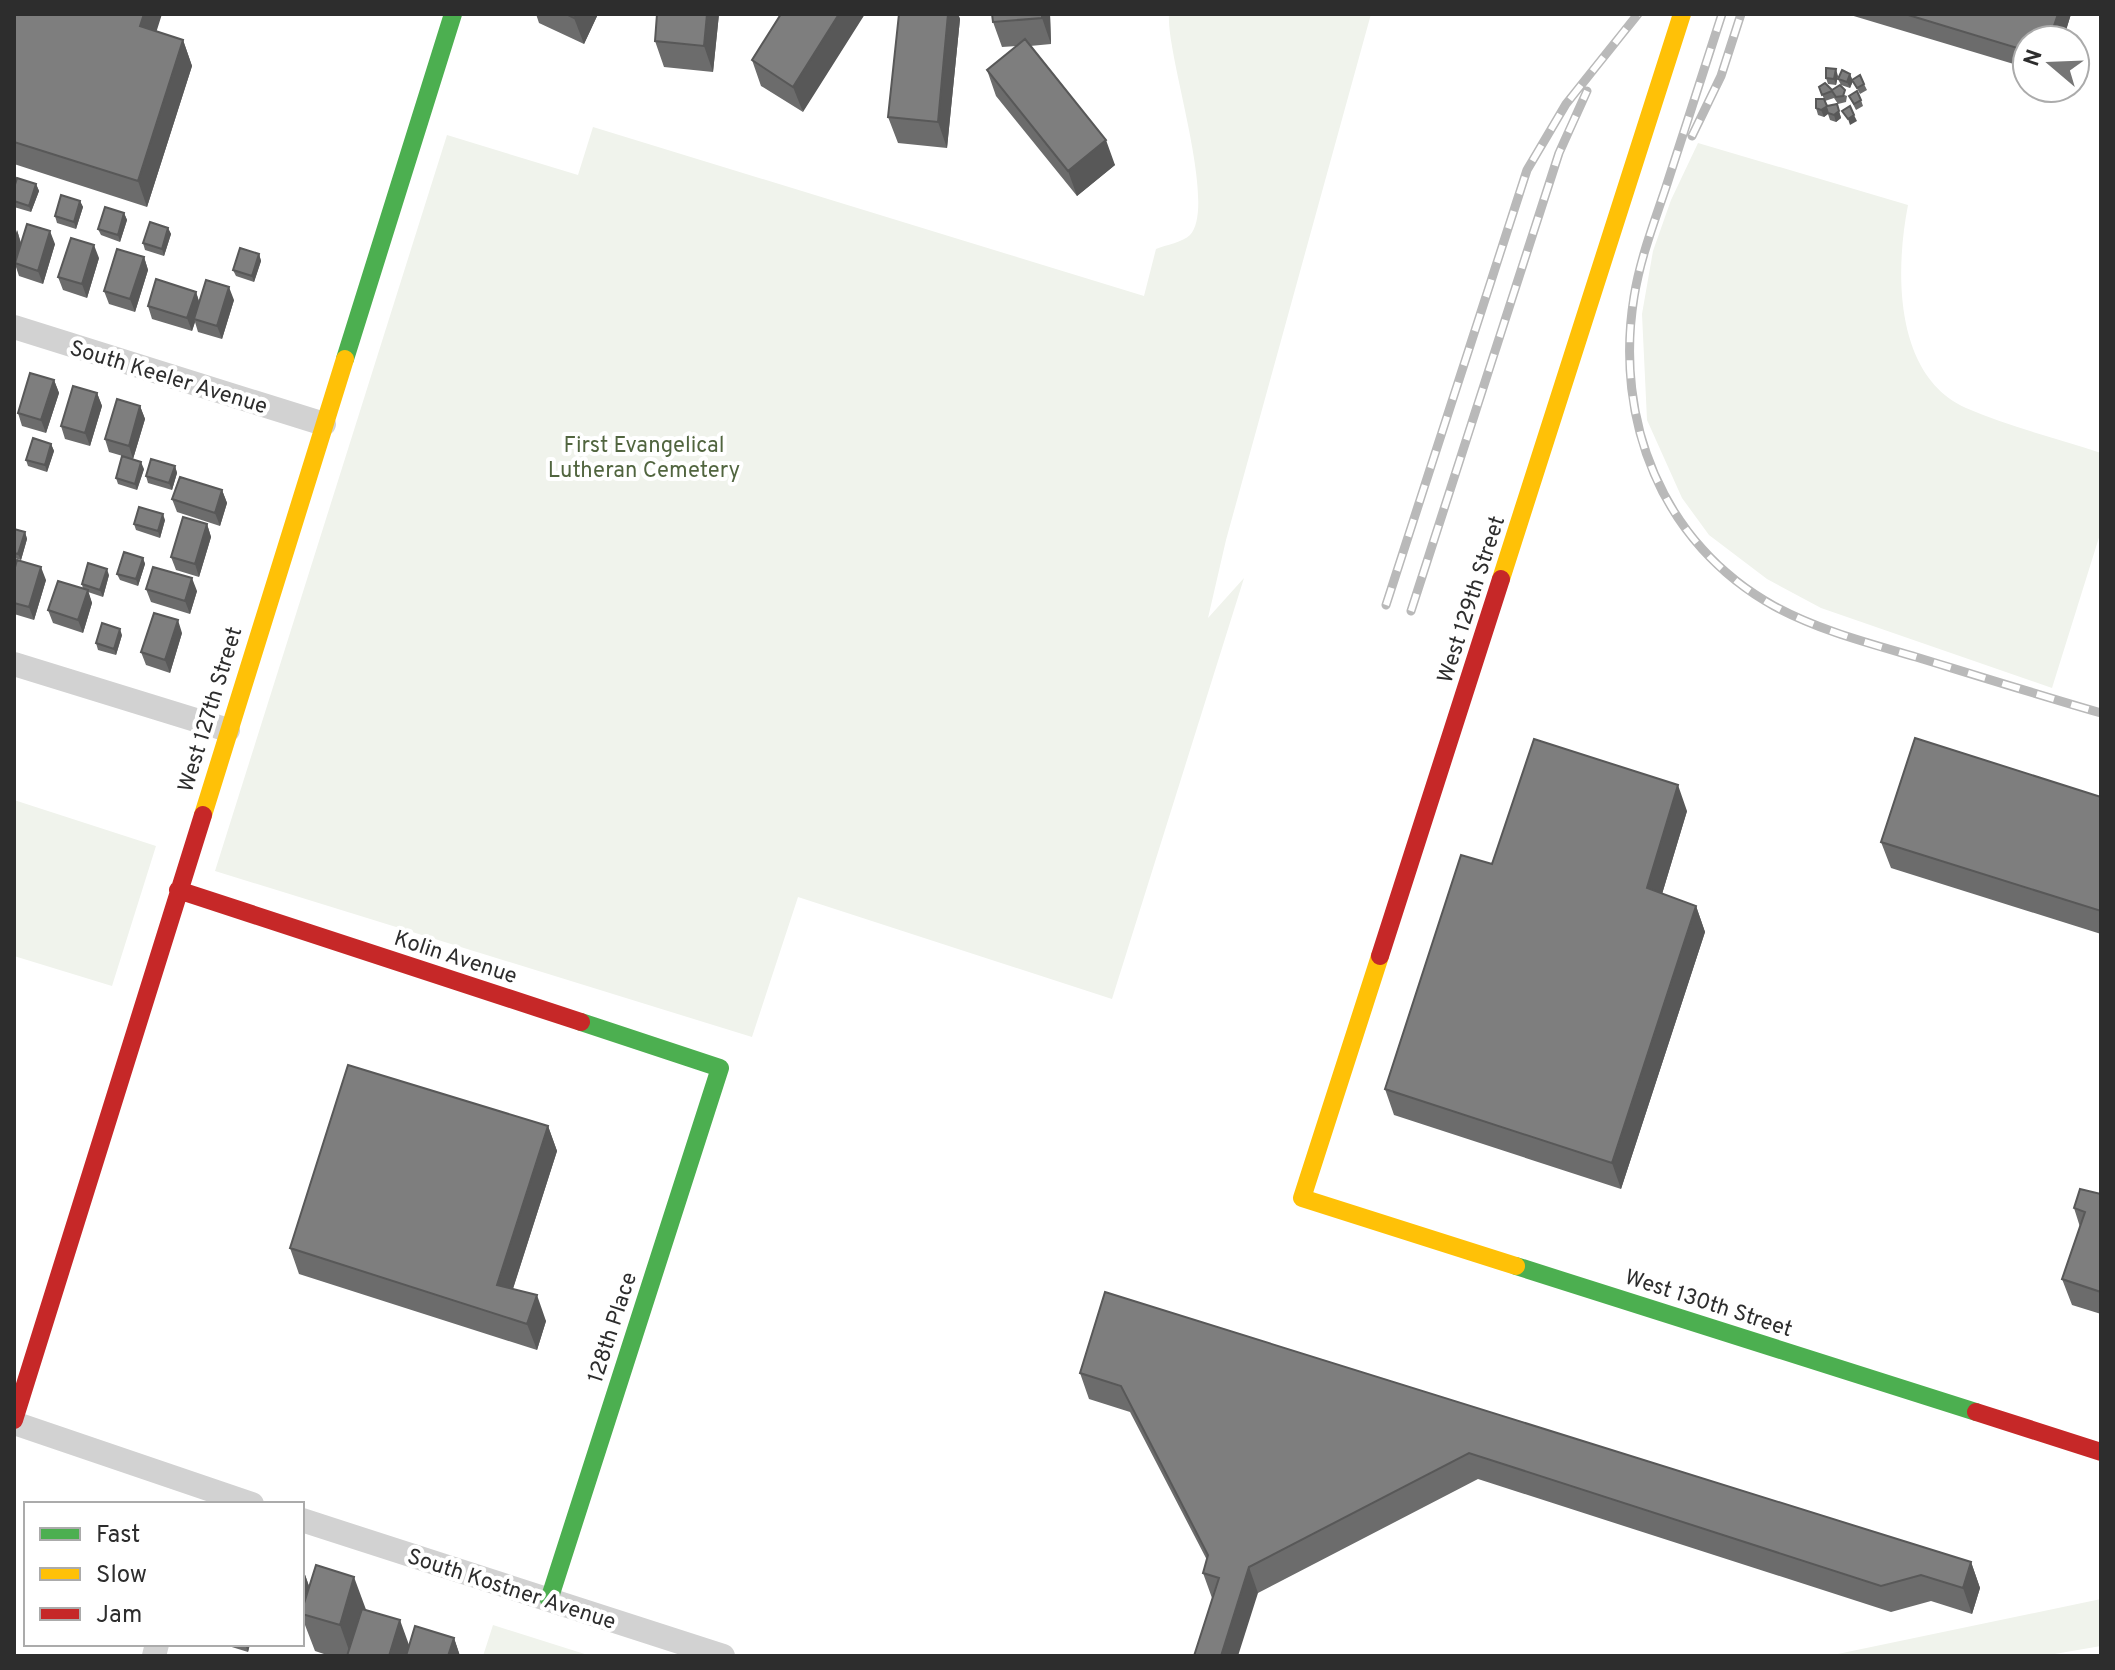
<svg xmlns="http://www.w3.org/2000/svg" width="2115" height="1670" font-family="Overpass,sans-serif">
	<rect width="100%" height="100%" fill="#fff"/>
	<path fill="#f0f3ec" d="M1169,14H1371L1226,540L1208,618L1244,578L1112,999L798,897L752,1037L215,871L447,135L578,175L593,127L1144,296L1156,249C1166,245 1183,242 1190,235C1218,205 1166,56 1169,14Z
		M1698,143L1908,205C1895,271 1894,376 1966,408C2009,427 2057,438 2101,453V531L2052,688L1821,608L1767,579L1709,535L1682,498L1647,420L1642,314L1653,251L1671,200Z
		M14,800L156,846L112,986L14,956Z
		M2101,1599V1646L2043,1656H1828Z
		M493,1625L591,1656H483Z"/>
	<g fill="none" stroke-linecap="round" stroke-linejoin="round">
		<path stroke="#d2d2d2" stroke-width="24" d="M14,327L324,424
			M14,664L228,730
			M14,1423L252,1504
			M302,1520L723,1656
			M154,1656L157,1644"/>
		<path stroke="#4caf50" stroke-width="18" d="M345,359L453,14
			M1516,1266L1976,1412
			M549,1600L720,1068L581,1022"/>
		<path stroke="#ffc107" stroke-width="18" d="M1501,579L1682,14
			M203,815L345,359
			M1380,956L1302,1198L1516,1266"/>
		<path stroke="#c62828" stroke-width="18" d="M178,890L581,1022
			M1380,956L1501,579
			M1976,1412L2101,1452
			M14,1420L203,815"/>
		<defs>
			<path id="rail" d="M1722,14C1703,72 1685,129 1666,187C1654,223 1640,259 1634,297C1614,420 1662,544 1774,606C1818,630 1868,643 1916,657C1978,676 2039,695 2101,713
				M1692,136L1721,76L1741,14
				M1386,605L1527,170L1566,104L1638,14
				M1411,611L1559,153L1587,91"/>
		</defs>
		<use href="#rail" stroke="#b9b9b9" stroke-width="9"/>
		<use href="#rail" stroke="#fff" stroke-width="6" stroke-dasharray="18" stroke-linecap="butt"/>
	</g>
	<path fill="#6c6c6c" d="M14,14L156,32L183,40L192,66L147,207L14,164Z
		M536,14H598L584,44L539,23Z
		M719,14L713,72L664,67L655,41Z
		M781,14L803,112L761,86L752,60Z
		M948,14H958L960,19L947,148L898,143L888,117Z
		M992,14H1050L1051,44L1030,46L1115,165L1077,196L996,96L987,70L1017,46L1002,47L993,22Z
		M1847,14H2071L2063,40H2027V68Z
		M1850,74L1852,80L1864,84L1867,90L1860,94L1853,81L1850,88L1841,85L1838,79Z
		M1838,76L1836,85L1828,84L1826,78Z
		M1819,87L1832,90L1847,96L1846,102L1838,104L1834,98L1825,101L1827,106L1837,104L1841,118L1836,122L1830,120L1828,114L1824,117L1818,115L1816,108L1824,99Z
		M1849,96L1861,100L1863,106L1856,110Z
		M36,184L39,191L31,212L14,207V188Z
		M80,201L83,207L76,229L57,223L55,216Z
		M124,213L127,220L120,242L101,235L98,229Z
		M168,228L171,234L164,256L145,250L143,243Z
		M17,230L21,243L55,244L43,284L19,276L15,264Z
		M259,254L261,261L254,282L236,276L233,270Z
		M144,257L148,270L135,312L109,304L104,291Z
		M99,258L87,298L63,290L58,277Z
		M196,292L199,301L234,300L222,339L198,332L195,322L192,331L152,319L148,306Z
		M54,380L59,393L46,433L22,426L18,413Z
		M97,393L102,406L90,446L65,439L61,426Z
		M140,406L145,419L133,459L109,452L105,439Z
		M51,444L54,451L47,472L28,466L26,460Z
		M175,466L177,473L172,490L148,483L146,476Z
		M144,469L137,490L118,484L116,478Z
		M222,490L227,503L220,526L177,512L172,499Z
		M165,520L160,538L136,530L134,524Z
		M207,524L211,537L199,577L176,570L171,557Z
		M14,529L25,532L27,539L21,560L14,558Z
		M143,558L145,564L138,586L120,580L117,574Z
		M14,571L46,580L34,620L14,614Z
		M109,575L103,597L88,592L92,603L83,633L53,623L48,610L83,589L82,584Z
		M146,589L197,591L190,614L151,602Z
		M182,633L170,673L146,665L141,652Z
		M122,635L116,655L98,650L96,643Z
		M2101,797V934L1891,868L1881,842Z
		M1687,811L1662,894L1696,906L1705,932L1621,1189L1394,1115L1385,1089L1492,864Z
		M548,1126L557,1151L513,1289L546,1321L537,1350L299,1274L290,1248Z
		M2101,1194V1314L2072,1305L2062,1279L2080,1227L2074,1208Z
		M1105,1292L1971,1562L1980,1588L1972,1614L1931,1601L1891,1612L1478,1479L1258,1593L1212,1598L1203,1573L1207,1560L1130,1412L1089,1399L1080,1373Z
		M302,1566L309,1586L367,1610L409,1645L454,1638L460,1656H330L315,1651L305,1625L302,1635Z
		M222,1644H250L248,1652Z"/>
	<path fill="#585858" d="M144,14H162L150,52L140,26Z
		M576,14H598L584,44L574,18Z
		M707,14H719L713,72L704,46Z
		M839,14H865L803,112L793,87Z
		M948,14H958L960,19L947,148L938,122Z
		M1042,14H1050L1051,44L1042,18Z
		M2058,14H2071L2063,40H2049Z
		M183,40L192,66L147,207L138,181Z
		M1836,69L1838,76L1836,85L1834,79Z
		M1850,74L1853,81L1850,88L1847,82Z
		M1826,107L1829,113L1824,117L1821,110Z
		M1839,111L1841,118L1836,122L1834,115Z
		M1854,115L1857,121L1850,125L1848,119Z
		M1106,140L1115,165L1077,196L1068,171Z
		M36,184L39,191L31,212L29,206Z
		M80,201L83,207L76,229L74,222Z
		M124,213L127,220L120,242L118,235Z
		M168,228L171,234L164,256L162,249Z
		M17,230L21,244L14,266V239Z
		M50,231L55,244L43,284L38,271Z
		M94,245L99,258L87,298L82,284Z
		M259,254L261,261L254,282L252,276Z
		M144,257L148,270L135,312L130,299Z
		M229,287L234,300L222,339L217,326Z
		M196,292L200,305L194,319L195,322L192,331L187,318Z
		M54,380L59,393L46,433L41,420Z
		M97,393L102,406L90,446L85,433Z
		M140,406L145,419L133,459L129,446Z
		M51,444L54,451L47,472L45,465Z
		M141,462L144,469L137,490L135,484Z
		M175,466L177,473L172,490L169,483Z
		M222,490L227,503L220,526L215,513Z
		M163,514L165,520L160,538L158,531Z
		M207,524L211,537L199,577L195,564Z
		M25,532L27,539L21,560L18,554Z
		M143,558L145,564L138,586L136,579Z
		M41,567L46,580L34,620L29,607Z
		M107,569L109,575L103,597L100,590Z
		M192,578L197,591L190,614L185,601Z
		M88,590L92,603L83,633L78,620Z
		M178,620L182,633L170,673L165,660Z
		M120,629L122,635L116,655L114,649Z
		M1678,785L1687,811L1656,914L1647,888Z
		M1696,906L1705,932L1621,1189L1612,1163Z
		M548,1126L557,1151L506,1310L497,1285Z
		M537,1295L546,1321L537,1350L527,1324Z
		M1971,1562L1980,1588L1972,1614L1963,1588Z
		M302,1566L313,1598L302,1614Z
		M1249,1567L1258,1593L1238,1656H1221Z
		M354,1577L368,1615L351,1656L340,1625Z
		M302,1616L305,1625L302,1635Z
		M400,1620L413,1656H389Z
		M454,1638L460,1656H448Z
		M245,1644H250L248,1652Z"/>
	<path fill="#7e7e7e" stroke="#585858" stroke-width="2" d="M14,14H144L140,26L183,40L138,181L14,142Z
		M566,14H576L574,18Z
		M657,14H707L704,46L655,41Z
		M781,14H839L793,87L752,60Z
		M899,14H948L938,122L888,117Z
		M992,14H1042V18L993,22Z
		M1905,14H2058L2049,40H2027V51Z
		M1025,39L1106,140L1068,171L987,70Z
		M1826,68L1836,69L1834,79L1826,78Z
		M1842,70L1850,74L1847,82L1838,79Z
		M1860,75L1864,84L1857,88L1852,80Z
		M1825,83L1832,90L1840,85L1845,90L1843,96L1836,97L1832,91L1822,95L1819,87Z
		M1857,91L1861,100L1854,104L1849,96Z
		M1816,99H1824L1827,106L1837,104L1839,111L1834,115L1828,113L1826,107L1821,110L1816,108Z
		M1850,106L1854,115L1848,119L1842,111Z
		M17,178L36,184L29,206L14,201V188Z
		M61,195L80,201L74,222L55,216Z
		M105,207L124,213L118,235L98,229Z
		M150,222L168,228L162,249L143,243Z
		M27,224L50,231L38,271L15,263Z
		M71,238L94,245L82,284L58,277Z
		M240,248L259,254L252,276L233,270Z
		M117,249L144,257L130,299L104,291Z
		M156,279L196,292L187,318L148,306Z
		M206,280L229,287L217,326L194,319Z
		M30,373L54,380L41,420L18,413Z
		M73,386L97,393L85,433L61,426Z
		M117,399L140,406L129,446L105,439Z
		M33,438L51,444L45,465L26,460Z
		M122,456L141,462L135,484L116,478Z
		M151,459L175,466L169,483L146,476Z
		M180,477L222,490L215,513L172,499Z
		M139,507L163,514L158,531L134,524Z
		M183,517L207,524L195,564L171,557Z
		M14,529L25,532L18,554L14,553Z
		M124,552L143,558L136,579L117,574Z
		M17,560L41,567L29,607L14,603V571Z
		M88,563L107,569L100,590L82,584Z
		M153,567L192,578L185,601L146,589Z
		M58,581L88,590L78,620L48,610Z
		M154,613L178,620L165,660L141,652Z
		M102,623L120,629L114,649L96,643Z
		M1915,738L2101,797V911L1881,842Z
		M1534,739L1678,785L1647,888L1696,906L1612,1163L1385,1089L1461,855L1492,864Z
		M348,1065L548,1126L497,1285L537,1295L527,1324L290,1248Z
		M2080,1189L2101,1194V1292L2062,1279L2085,1212L2074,1208Z
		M1105,1292L1971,1562L1963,1588L1921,1575L1881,1586L1469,1453L1249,1567L1221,1656H1194L1219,1578L1203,1573L1208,1555L1121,1386L1080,1373Z
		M316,1565L354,1577L340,1625L302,1614V1610Z
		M362,1609L400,1620L389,1656H347Z
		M415,1626L454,1638L448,1656H406Z"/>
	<g text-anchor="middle" stroke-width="8" stroke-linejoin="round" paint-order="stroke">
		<g font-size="22" fill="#2d2d2d" stroke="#fff">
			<text transform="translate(169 376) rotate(17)" y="8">South Keeler Avenue</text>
			<text transform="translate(1470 599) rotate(-72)" y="8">West 129th Street</text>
			<text transform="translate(209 709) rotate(-73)" y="8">West 127th Street</text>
			<text transform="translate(456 956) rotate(18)" y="8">Kolin Avenue</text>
			<text transform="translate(1709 1302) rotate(18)" y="8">West 130th Street</text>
			<text transform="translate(611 1327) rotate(-72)" y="8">128th Place</text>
			<text transform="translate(512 1588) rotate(18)" y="8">South Kostner Avenue</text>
		</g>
		<g font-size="22" fill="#51653f" stroke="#fff">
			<text x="644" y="452">First Evangelical<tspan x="644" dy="25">Lutheran Cemetery</tspan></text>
		</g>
	</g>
	<rect width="2115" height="1670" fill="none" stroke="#2d2d2d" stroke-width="32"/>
	<rect x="24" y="1502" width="280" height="144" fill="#ffffff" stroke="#ababab" stroke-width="2"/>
	<rect x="40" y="1528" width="40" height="12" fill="#4caf50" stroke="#ababab" stroke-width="2"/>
	<text x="96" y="1542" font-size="24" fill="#2d2d2d">Fast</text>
	<rect x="40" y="1568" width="40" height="12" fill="#ffc107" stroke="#ababab" stroke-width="2"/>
	<text x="96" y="1582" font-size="24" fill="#2d2d2d">Slow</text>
	<rect x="40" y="1608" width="40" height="12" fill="#c62828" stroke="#ababab" stroke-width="2"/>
	<text x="96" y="1622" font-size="24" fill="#2d2d2d">Jam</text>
	<g transform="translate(2051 64) rotate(289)"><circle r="38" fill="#ffffff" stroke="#ababab" stroke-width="2"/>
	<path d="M0-6L14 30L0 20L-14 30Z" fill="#767676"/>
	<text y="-12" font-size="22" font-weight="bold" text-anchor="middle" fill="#2d2d2d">N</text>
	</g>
</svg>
